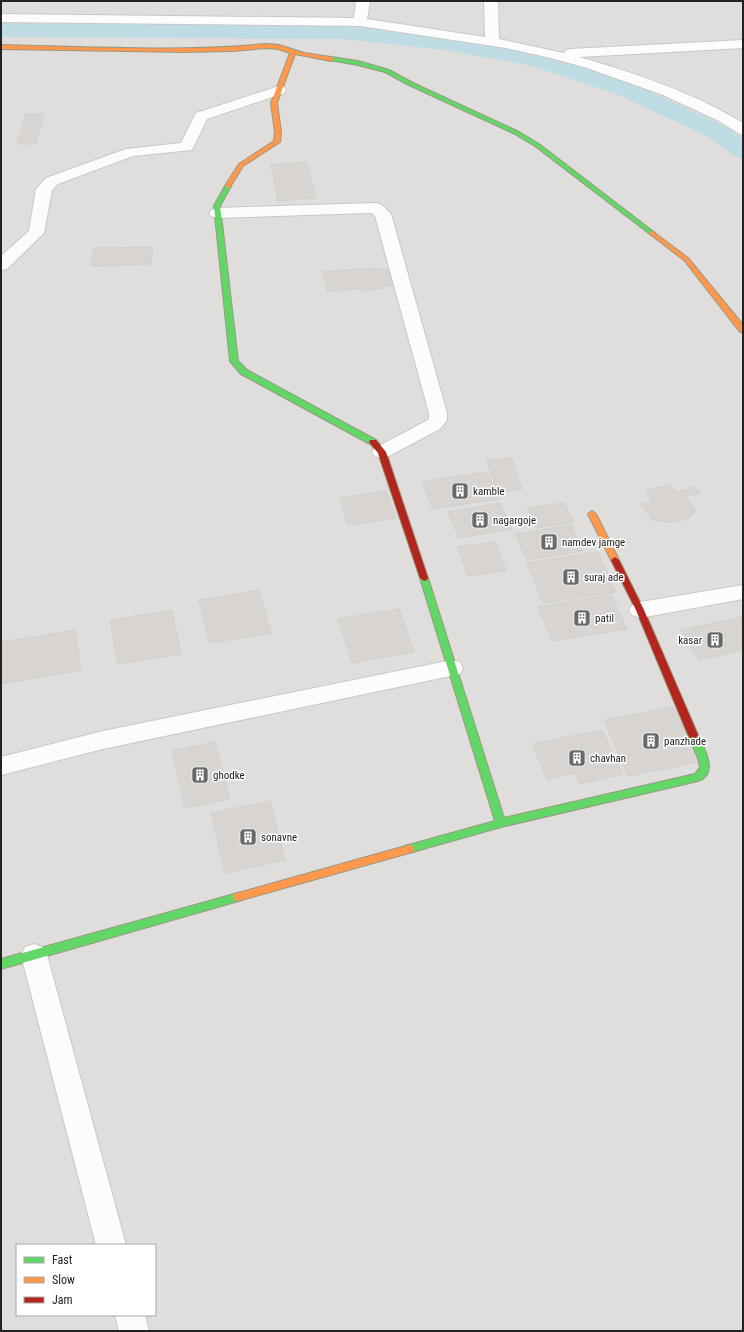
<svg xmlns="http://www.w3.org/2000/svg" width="744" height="1332" font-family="'Roboto Condensed',sans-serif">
	<rect width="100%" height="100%" fill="#f0eeeb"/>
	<path fill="#dfdedc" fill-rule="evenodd" d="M1,1H743V1331H1ZM17,1245H155V1315H17Z"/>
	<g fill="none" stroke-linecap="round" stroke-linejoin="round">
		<path fill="#bfdbe3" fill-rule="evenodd" d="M1,23L342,25L445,36L545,55L634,84L727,127L743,139V159L734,156L709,137L616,94L532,66L445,50L342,39L1,37Z"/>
	</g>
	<path fill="#d7d4d2" stroke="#d3d0cc" d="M26,114H44L36,144H17Z
		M307,162L316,198L278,201L271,165Z
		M153,247L151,264L91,266L94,248Z
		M376,268V270L394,268L400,284L383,286L384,288L360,291V288L328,292L322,272Z
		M511,458L522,489L497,492L487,460Z
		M487,472L499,499L433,509L422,482Z
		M671,485L676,492L695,487L700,493L686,496L696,511L688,519L671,522L652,520L641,504L653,501L645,490Z
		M386,491L396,518L348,525L340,498Z
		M500,503L512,529L459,538L448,512Z
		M564,503L574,522L536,528L527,508Z
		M571,525L583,551L527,560L515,534Z
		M495,542L506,571L468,576L457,547Z
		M598,552L616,592L543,603L527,563Z
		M259,590L271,633L209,643L199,600Z
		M611,595L627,629L552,641L538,607Z
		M399,609L414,652L352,663L338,619Z
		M172,610L181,654L118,664L110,620Z
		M743,617V650L699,660L681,630Z
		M75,630L81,670L1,684V642Z
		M673,707L699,762L628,776L604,720Z
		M602,730L623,774L580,784L575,773L547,779L532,744Z
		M215,742L230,799L185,808L172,751Z
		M270,801L285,860L225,873L211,813Z"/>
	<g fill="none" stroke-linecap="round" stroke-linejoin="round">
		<defs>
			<path id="street" d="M356,1H370L367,19L485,37L484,1H498L499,39L564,53L566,50L571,49L743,40V48L579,57C635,73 694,93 743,123V135L738,133L719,121L663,95L587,68L551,58L506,48L360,26L1,22V14L354,18Z
				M279,86L284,87L286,90L284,93L207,119L192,150L133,156L58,184L52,190L44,233L7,269L1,270V256L29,231L36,189L46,178L126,149L181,143L196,113Z
				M376,203L382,205L391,214L447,413V420L440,429L389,456L382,458L375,456L372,452L375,448L426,421L429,419V413L375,216L372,213H369L217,218L211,216L209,213L211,210L217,208Z
				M743,585V599L640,618L632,615L629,610L632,605L640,602Z
				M452,660L460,662L463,668L460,674L103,749L1,775V757L103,731Z
				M34,944L43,947L47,955L126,1245H96L21,955L25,947Z
				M115,1315H145L149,1331H119Z"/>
			<path id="fast" d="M331,57L358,61L389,70L413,83L519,132L539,144L655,233L652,235L650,234L535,146L515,134L409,85L385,72L358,65L329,60L328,59Z
				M228,184L231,186L220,206L238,361L247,370L376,440L377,442L376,444H370L241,374L230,361L214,206L225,186Z
				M424,575L428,578L504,818L695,774L700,767L698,758L688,735L690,732H696C703,745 720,774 698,781L501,827L409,853L405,852L404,849L405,846L495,821L420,578Z
				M238,893L242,894L243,897L242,900L1,969V959Z"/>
			<path id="slow" d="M267,44L279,45L304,53L331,57L334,59L331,61L295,54L277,103L281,132L280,142L243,166L230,187L228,188L225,186L239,164L274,141L275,132L271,103L290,53L278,49L267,48L232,51L185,52L1,49V45C90,47 179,52 267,44Z
				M652,231L688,258L743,325V332H740L684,260L650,234L649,233Z
				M592,511L596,514L619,560L618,562H612L588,514Z
				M409,845L413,846L414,849L413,852L409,853L238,901L234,900L233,897L234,894L238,893Z"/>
			<path id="jam" d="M370,440H376L386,452L428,578L427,580L424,581L420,578L378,453L369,442Z
				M615,557L619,560L644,610L698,735L696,738H690L688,735L636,610L611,560Z"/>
		</defs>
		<use href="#street" stroke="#c9c8c7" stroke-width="2"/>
		<use href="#fast" stroke="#999a82" stroke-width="2"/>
		<use href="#slow" stroke="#999a82" stroke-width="2"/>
		<use href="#jam" stroke="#999a82" stroke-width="2"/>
		<use href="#street" fill="#fdfcfc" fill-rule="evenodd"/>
		<use href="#fast" fill="#63d668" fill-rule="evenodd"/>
		<use href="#slow" fill="#ff974d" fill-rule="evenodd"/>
		<use href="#jam" fill="#b3261e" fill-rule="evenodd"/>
	</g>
	<defs>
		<symbol id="building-square" viewBox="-11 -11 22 22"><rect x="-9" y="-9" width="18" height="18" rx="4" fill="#6a6968" stroke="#fff"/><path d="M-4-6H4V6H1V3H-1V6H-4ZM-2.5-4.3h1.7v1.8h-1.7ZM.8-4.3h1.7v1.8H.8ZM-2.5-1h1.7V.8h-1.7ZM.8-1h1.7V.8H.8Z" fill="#fff"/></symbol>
	</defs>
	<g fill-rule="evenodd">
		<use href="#building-square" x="450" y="481" width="20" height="20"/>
		<use href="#building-square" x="470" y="510" width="20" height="20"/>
		<use href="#building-square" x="539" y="532" width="20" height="20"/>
		<use href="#building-square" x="561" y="567" width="20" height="20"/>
		<use href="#building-square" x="572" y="608" width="20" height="20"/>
		<use href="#building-square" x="705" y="630" width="20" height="20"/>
		<use href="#building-square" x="641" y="731" width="20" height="20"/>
		<use href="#building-square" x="567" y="748" width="20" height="20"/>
		<use href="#building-square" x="190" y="765" width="20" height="20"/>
		<use href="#building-square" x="238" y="827" width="20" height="20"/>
	</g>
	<g text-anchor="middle" stroke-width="3" stroke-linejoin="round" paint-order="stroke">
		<g font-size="11" fill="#222" stroke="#fff" text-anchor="start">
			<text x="473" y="495">kamble</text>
			<text x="493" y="524">nagargoje</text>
			<text x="562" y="546">namdev jamge</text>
			<text x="584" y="581">suraj ade</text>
			<text x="595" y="622">patil</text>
			<text x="702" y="644" text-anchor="end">kasar</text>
			<text x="664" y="745">panzhade</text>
			<text x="590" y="762">chavhan</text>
			<text x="213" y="779">ghodke</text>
			<text x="261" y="841">sonavne</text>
		</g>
	</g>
	<rect width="744" height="1332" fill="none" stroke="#222222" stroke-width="4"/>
	<rect x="16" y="1244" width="140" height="72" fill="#ffffff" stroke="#a7a7a7"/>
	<rect x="24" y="1257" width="20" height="6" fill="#63d668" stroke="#a7a7a7"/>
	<text x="52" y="1264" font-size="12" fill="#222222">Fast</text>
	<rect x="24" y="1277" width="20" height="6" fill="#ff974d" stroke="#a7a7a7"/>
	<text x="52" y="1284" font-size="12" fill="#222222">Slow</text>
	<rect x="24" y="1297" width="20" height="6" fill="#b3261e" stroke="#a7a7a7"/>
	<text x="52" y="1304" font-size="12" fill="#222222">Jam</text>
</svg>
